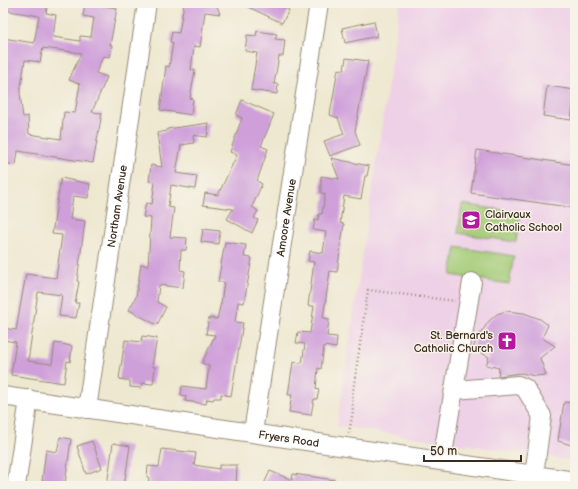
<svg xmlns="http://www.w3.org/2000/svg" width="578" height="489" font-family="'Balsamiq Sans',sans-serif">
	<rect width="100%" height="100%" fill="#f7f3e8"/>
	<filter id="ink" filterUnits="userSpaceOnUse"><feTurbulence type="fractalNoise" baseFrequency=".025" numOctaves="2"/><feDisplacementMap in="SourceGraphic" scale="8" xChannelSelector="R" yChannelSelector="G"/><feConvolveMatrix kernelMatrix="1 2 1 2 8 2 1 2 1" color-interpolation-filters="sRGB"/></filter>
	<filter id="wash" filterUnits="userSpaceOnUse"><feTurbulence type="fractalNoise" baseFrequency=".012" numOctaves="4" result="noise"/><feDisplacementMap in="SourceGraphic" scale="16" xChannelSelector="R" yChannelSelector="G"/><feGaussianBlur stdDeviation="0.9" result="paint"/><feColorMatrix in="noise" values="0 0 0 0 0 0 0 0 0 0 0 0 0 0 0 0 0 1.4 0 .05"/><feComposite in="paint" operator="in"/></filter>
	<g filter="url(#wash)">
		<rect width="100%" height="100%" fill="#eee8d0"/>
		<path fill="#eed0e7" d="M400,3H575V461L337,426Z"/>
		<path fill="#a3cb76" stroke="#6f7a4a" d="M462,204L521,213L516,242L458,233Z
			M456,247L514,256L509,284L451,275Z"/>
		<g id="blocks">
			<path fill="#cf9fda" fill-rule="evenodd" d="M3,3H48L46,13L56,15L53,37L80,41V36L91,37L94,18L83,16L85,3H95V5L117,8L110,45H112L110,57L103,56L96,73L107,77L92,112L102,113L93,163L18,151L16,165L3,163V38L34,43L39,16L3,10ZM43,48L81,53L69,80L80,84L75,113L64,112L61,139L29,134L28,116L23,117L22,110L20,93L25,60L40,62Z
				M184,3H216L220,14L205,12L200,47L194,46L191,70H195L190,98L193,99L191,115L160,110L166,66L169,67L173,43L170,42L172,32L179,33Z
				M240,3H275L289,10L282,23Z
				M374,21L377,36L345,43L342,28Z
				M257,31L277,34L275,39L285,40L283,56H279L274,84H278L277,94L251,90L257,53L245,51L247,35L256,36Z
				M346,58L368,61L355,131L360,145L330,156L324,141L344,134L338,118L330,115L338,69L344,70Z
				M547,86L575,90L571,120L543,116Z
				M242,100L274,114L261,146L268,149L257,181L262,184L252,207L258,211L254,218L258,220L252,233L227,219L233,209L203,205L205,193L218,195L237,155L230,152L242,118L236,115Z
				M209,123L207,137L193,135L194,143L181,145L176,173L197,176L195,189L171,185L168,207L174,208L170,237L187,238L186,250H181L180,270L185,271L183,288L159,285L157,302L166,307L157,325L129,310L136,297L141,264L148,266L151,218L143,217L146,203L152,204L155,182L149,181L151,165L162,167L157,133L167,131V129Z
				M477,150L575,165V208L471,193Z
				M331,158L369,166L367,176H365L361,199L344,196L340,223L344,224L337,272L330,271L323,318L329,319L327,336L337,337L336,348L324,346L321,369L318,368L316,389L319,390L317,399H314L311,415L289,412L292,395H288L293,362L302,363L305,344L296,343L298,332L310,333L314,306H308L314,262L308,261L310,251L323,253L326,232L313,230L315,219L318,220L319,214H322L325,194L321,193V176L339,179Z
				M61,178L90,184L88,198L73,196L70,219L85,221L77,281L79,282L75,303H79L76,318L59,316L62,295L38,292L28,361L52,364L55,343L72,346L70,362L67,361L64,383L11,375L16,342L3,340V328L16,330L26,274L56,278L62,235L52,234Z
				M203,229L220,231L218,244L201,242Z
				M225,242L246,245L244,257L252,258L244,303L238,302L235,322L243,323L231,396L221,394V398H214L213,400L207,399L206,404L185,401L186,396L181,395L182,386L206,389L209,366L202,363L215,335L206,334L209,318L217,319L221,303L224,282H218Z
				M506,311L524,313L540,319L548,325L542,338L555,346L540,358L546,375L535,376L521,373L498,376L499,368L486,365L489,357L473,349L476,340L489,321L497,314Z
				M142,336L157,338L152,366L155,367L153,384L142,383L141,388L130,387V381L119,379L125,340L141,342Z
				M564,402L575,403V446L558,441Z
				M60,437L71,439L65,484L42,481L46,450L57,452Z
				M92,441L102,468L86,474L77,446Z
				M113,443L130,446L124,486H107Z
				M162,449L196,453L194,465L219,469V465H237L236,486H148L149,477H147L148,466L159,467Z
				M270,471L292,480L293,474L335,480V486H263Z"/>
		</g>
	</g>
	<g filter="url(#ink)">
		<use href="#blocks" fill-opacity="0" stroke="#948977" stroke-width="1"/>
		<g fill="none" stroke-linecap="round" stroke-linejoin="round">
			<defs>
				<g id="minor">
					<path d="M454,390L518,385L525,388L542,416L534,475"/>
					<path id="s1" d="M3,396L575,481"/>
					<path id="s2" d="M87,409L147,3"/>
					<path id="s3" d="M253,432L319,3"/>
					<path d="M442,460L472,282"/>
					<path d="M16,486L29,399"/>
				</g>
			</defs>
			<use href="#minor" stroke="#948977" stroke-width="20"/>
			<path stroke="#948977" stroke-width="2.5" stroke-dasharray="1 3" stroke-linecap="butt" d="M349,433L353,411L352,398L368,290L455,301"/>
			<use href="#minor" stroke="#fff" stroke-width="18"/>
		</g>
	</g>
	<defs>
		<symbol id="school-square" viewBox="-11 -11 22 22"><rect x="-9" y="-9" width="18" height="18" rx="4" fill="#b5179e" stroke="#f7f3e8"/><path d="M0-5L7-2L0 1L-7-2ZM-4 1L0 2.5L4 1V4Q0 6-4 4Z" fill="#fff"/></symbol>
		<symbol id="church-square" viewBox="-11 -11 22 22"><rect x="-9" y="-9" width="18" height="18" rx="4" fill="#b5179e" stroke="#f7f3e8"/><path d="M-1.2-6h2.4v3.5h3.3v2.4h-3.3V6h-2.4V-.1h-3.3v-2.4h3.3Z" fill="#fff"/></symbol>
	</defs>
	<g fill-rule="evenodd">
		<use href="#school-square" x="460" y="209" width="22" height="22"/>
		<use href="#church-square" x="496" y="330" width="22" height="22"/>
	</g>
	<g text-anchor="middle" stroke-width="3" stroke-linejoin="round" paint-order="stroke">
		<g font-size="11" fill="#3b2a1e" stroke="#f7f3e8">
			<text dy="4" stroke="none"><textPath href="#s2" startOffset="205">Northam Avenue</textPath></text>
			<text dy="4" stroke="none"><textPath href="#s3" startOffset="217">Amoore Avenue</textPath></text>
			<text dy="4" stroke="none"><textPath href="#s1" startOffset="289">Fryers Road</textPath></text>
		</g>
		<g font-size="11" fill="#3b2a1e" stroke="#f7f3e8" text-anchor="start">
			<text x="485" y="218">Clairvaux<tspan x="485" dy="13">Catholic School</tspan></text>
			<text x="493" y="339" text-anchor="end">St. Bernard's<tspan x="493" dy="13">Catholic Church</tspan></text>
		</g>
	</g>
	<rect width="578" height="489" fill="none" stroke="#f7f3e8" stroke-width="16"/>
	<path d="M424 455v6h97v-6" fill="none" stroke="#3b2a1e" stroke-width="2"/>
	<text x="430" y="455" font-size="12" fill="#3b2a1e" stroke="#f7f3e8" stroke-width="3" paint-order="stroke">50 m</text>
</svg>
